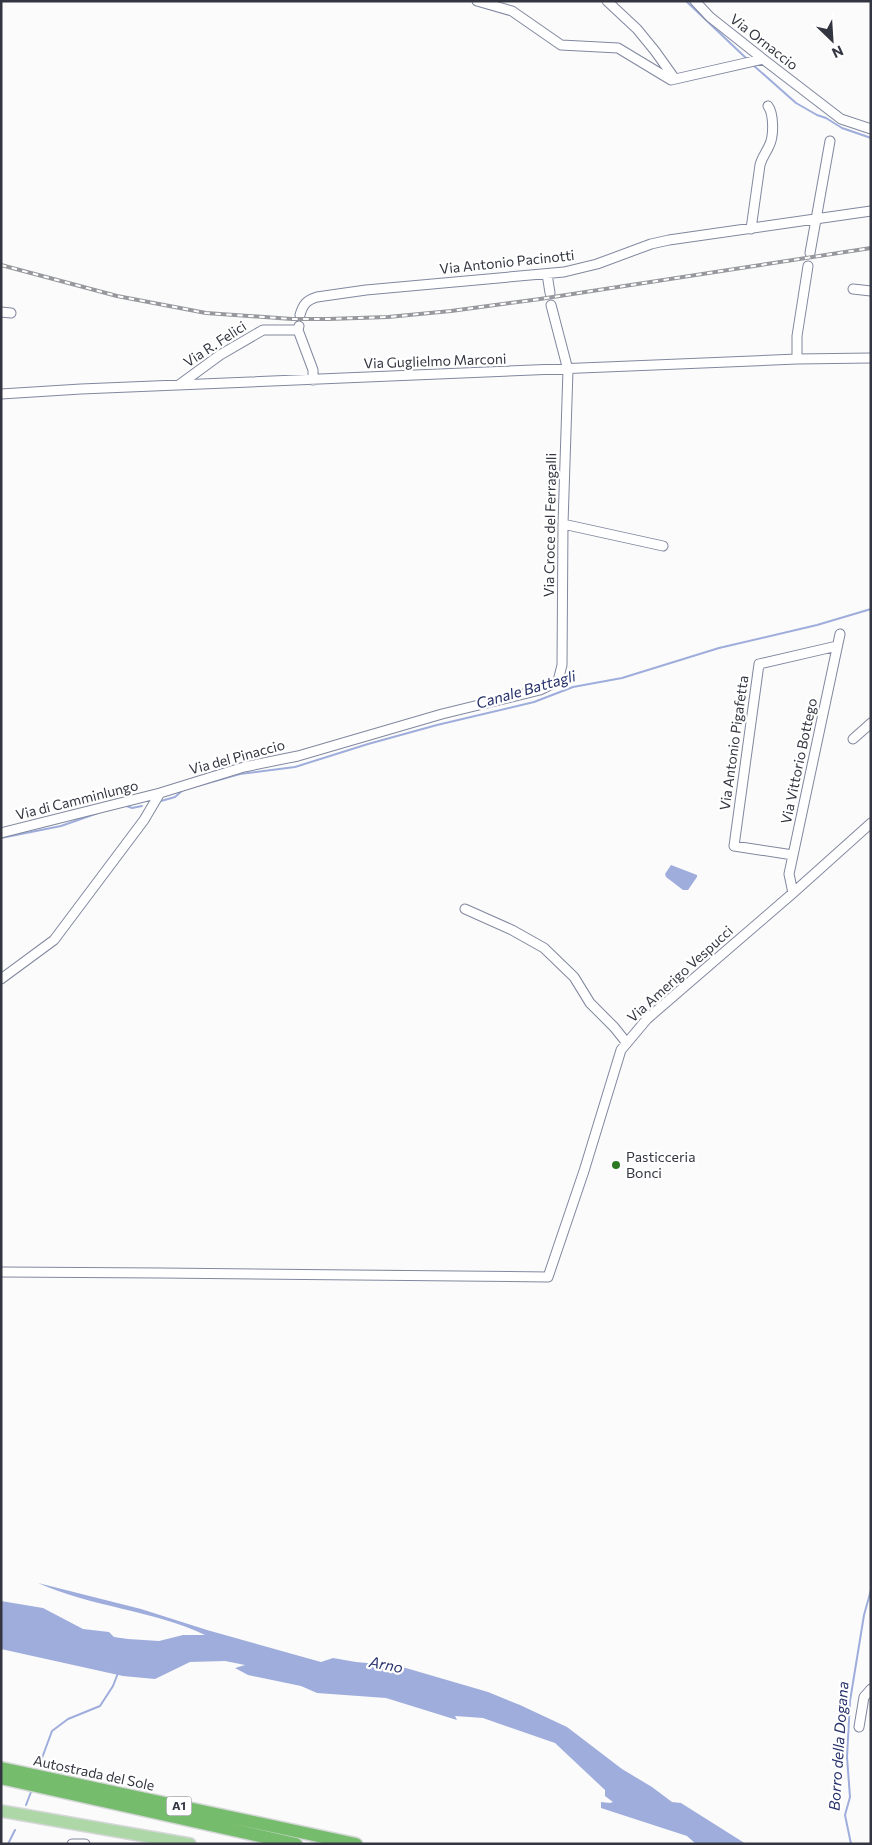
<svg xmlns="http://www.w3.org/2000/svg" width="872" height="1845" font-family="Commissioner,sans-serif">
	<rect width="100%" height="100%" fill="#fbfbfb"/>
	<path fill="#9faddc" d="M671,865L697,875V877L688,890H683L666,877L665,874Z
		M38,1583L141,1609L207,1630L321,1662L333,1658L356,1662L399,1666L488,1692L520,1705L567,1727L622,1769L652,1787L672,1802L681,1803L746,1844H696L687,1836L601,1808V1802L610,1803L613,1802L605,1796V1790L555,1743L483,1718L455,1716L457,1720L386,1698L317,1693L301,1686L248,1675L235,1668L245,1665L225,1661L190,1662L155,1679L123,1676L1,1649V1601L43,1608L83,1629L109,1632L114,1637L128,1639L159,1641L183,1635H205C153,1610 91,1607 38,1583Z"/>
	<g fill="none" stroke-linecap="round" stroke-linejoin="round">
		<path stroke="#9faddc" stroke-width="2" d="M686,1L748,60
			M753,65L796,103L817,115L826,118L842,128L871,138
			M161,801L175,797L183,790L240,774L295,767L368,744L437,725L534,702L573,687L622,678L719,648L817,625L871,609
			M124,805L132,808L142,806
			M1,838L61,826L98,813
			M39,1766L52,1731L68,1719L100,1706L113,1686L118,1673
			M26,1805L31,1792
			M8,1844L15,1830
			M851,1844L845,1815L850,1797L847,1757L850,1701L864,1615L871,1590"/>
		<defs>
			<path id="minor" d="M477,1L512,11L561,45L618,48L671,80L763,59
				M607,1L637,29L655,51L675,79
				M695,1L710,17L763,59L841,119L871,129
				M751,229L760,165C762,157 766,153 769,146C774,137 774,114 768,106
				M810,253L830,141
				M547,274L550,293
				M853,289L871,291
				M1,312L11,313
				M300,315C303,304 307,300 317,297L366,290L564,272L597,264L651,244L669,240L871,211
				M298,330L313,370V380
				M797,359V336L808,266
				M179,385L220,355L263,330H298L299,326
				M1,394L81,389L797,359L871,358
				M563,524L663,546
				M853,739L871,723
				M1,833L160,793
				M793,855L734,846L759,664L837,646
				M793,893L789,874L840,634
				M465,909L512,930L544,948L574,977L590,1003L614,1027L626,1042
				M1,979L54,940L144,820L160,793L244,767L298,756L442,714L540,690L558,681L562,665L563,524L568,370L551,305
				M1,1272L160,1273L548,1277L584,1171L621,1050L647,1019L793,893L871,823
				M859,1727L864,1697L871,1689
				M72,1844H85"/>
			<path id="major" d="M1,1811L190,1844"/>
			<path id="highway" d="M1,1768L356,1844
				M1,1778L296,1844"/>
		</defs>
		<use href="#minor" stroke="#81889f" stroke-width="11"/>
		<use href="#major" stroke="#d6d7d9" stroke-width="14"/>
		<use href="#highway" stroke="#d6d7d9" stroke-width="15"/>
		<use href="#minor" stroke="#fff" stroke-width="9"/>
		<use href="#major" stroke="#add7a7" stroke-width="11"/>
		<use href="#highway" stroke="#76bc6d" stroke-width="12"/>
		<defs>
			<path id="rail" d="M1,265L117,296L206,313L292,319H328L388,317L451,311L540,299L871,248"/>
		</defs>
		<use href="#rail" stroke="#96989d" stroke-width="4"/>
		<use href="#rail" stroke="#fff" stroke-width="2" stroke-dasharray="5.5" stroke-linecap="butt"/>
	</g>
	<circle fill="#2b7a23" stroke="#fff" stroke-width="2" cx="616" cy="1165" r="5"/>
	<g text-anchor="middle" stroke-width="4.5" stroke-linejoin="round" paint-order="stroke">
		<rect fill="#fff" stroke="#707279" stroke-width="1" x="166.5" y="1796.5" width="25" height="19" rx="4"/>
		<g font-size="12" font-weight="bold" fill="#333640">
			<text x="179" y="1810">A1</text>
		</g>
		<g font-size="14" fill="#333640" stroke="#fff">
			<text transform="translate(764 42) rotate(38)" y="5">Via Ornaccio</text>
			<text transform="translate(507 262) rotate(-6)" y="5">Via Antonio Pacinotti</text>
			<text transform="translate(215 344) rotate(-33)" y="5">Via R. Felici</text>
			<text transform="translate(435 361) rotate(-2)" y="5">Via Guglielmo Marconi</text>
			<text transform="translate(550 525) rotate(-89)" y="5">Via Croce del Ferragalli</text>
			<text transform="translate(734 743) rotate(-82)" y="5">Via Antonio Pigafetta</text>
			<text transform="translate(237 757) rotate(-15)" y="5">Via del Pinaccio</text>
			<text transform="translate(799 761) rotate(-78)" y="5">Via Vittorio Bottego</text>
			<text transform="translate(77 800) rotate(-14)" y="5">Via di Camminlungo</text>
			<text transform="translate(680 974) rotate(-42)" y="5">Via Amerigo Vespucci</text>
			<text transform="translate(94 1773) rotate(12)" y="5">Autostrada del Sole</text>
		</g>
		<g font-size="14" fill="#333640" stroke="#fff" text-anchor="start">
			<text x="626" y="1162">Pasticceria<tspan x="626" dy="16">Bonci</tspan></text>
		</g>
		<g font-size="15" font-style="italic" fill="#26306a" stroke="#fff">
			<text transform="translate(526 690) rotate(-16)" y="5">Canale Battagli</text>
			<text transform="translate(386 1665) rotate(11)" y="5">Arno</text>
			<text transform="translate(839 1746) rotate(-86)" y="5">Borro della Dogana</text>
		</g>
	</g>
	<rect width="872" height="1845" fill="none" stroke="#333640" stroke-width="5"/>
	<g transform="translate(832 40) rotate(155)" stroke="#ffffff" stroke-width="4" paint-order="stroke">
	<path d="M0-4L9 19L0 12L-9 19Z" fill="#333640"/>
	<text y="-8" font-size="14" font-weight="bold" text-anchor="middle" fill="#333640">N</text>
	</g>
</svg>
